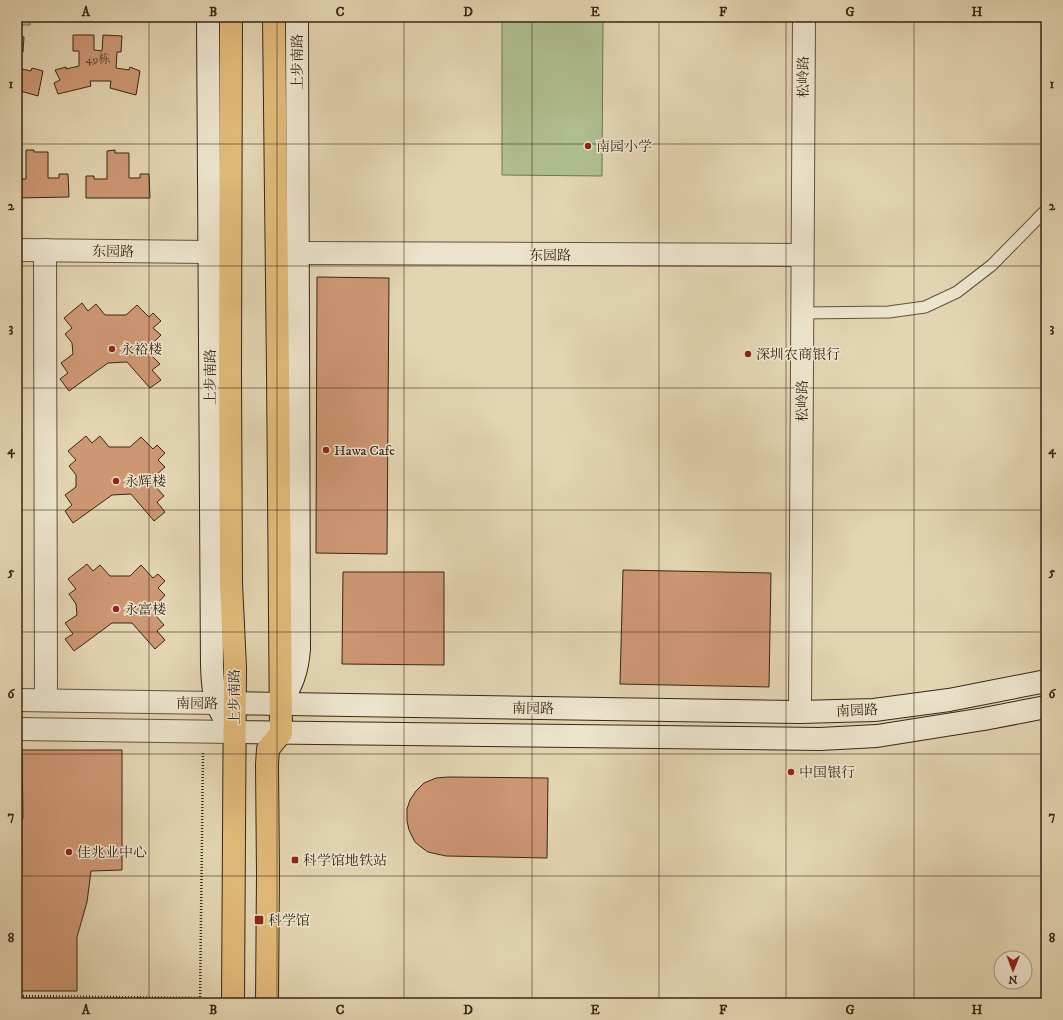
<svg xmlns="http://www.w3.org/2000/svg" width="1063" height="1020" font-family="'IM FELL DW Pica','Noto Serif SC',serif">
	<rect width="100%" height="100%" fill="#e3d5b2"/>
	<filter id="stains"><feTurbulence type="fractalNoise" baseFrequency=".005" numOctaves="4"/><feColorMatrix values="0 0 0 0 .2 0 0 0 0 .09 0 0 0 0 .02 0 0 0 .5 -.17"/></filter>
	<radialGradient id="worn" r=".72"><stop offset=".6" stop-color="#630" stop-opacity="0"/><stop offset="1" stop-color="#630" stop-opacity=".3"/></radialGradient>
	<path fill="#afbe8f" stroke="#747252" d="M17,17H30V25H17Z
		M502,17H603L602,176L502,175Z"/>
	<path fill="#ce9774" stroke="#382616" d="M73,35H94V50L102,51L103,35L122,36L121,52H117L116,68L129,70L130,67L140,71L136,95L110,88L111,81H90L91,86L58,94L54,83L60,80L55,70L66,67V69L79,66V51H73Z
		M17,36L24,37L23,52H19L18,68L31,71L32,68L43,71L38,96L17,90Z
		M26,150H34V152H48V178H59V174H68L69,197L17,198V179H26Z
		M115,150V153H129V178H140V174H149L150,198H86V176H94V179H107V151Z
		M317,277L389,278L387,554L316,553Z
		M17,295H20V387H17Z
		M82,303L88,311L96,304L105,315H126L137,305L149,317L153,313L161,321L153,328L161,335L153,343L151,355L160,364L152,370L161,380L150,388L127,362L108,363L69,391L60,379L68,373L61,363L73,354L72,343L65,334L72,328L64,318Z
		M86,436L92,443L100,436L109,447H130L141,437L153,449L157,445L165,453L158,460L165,467L156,475V487L164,496L157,502L165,512L154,521L131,494L112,495L73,523L65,511L72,505L65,495L76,487V475L69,466L76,460L68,451Z
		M87,564L93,571L100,565L110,576H130L141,565L153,578L158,574L165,581L158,588L165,595L157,604L156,616L164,625L157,631L165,640L155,649L132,623H112L74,651L65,639L73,634L65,623L77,615L76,604L69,594L76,589L68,579Z
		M623,570L771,573L769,687L620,684Z
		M343,572H444V665L342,664Z
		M22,750H122V870L91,871L87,902L77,937V991H17V835L23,818Z
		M448,777L548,778L547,858L446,856L428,852L421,847L415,842L409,830L407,821V809L410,800L416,791L424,783L436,778Z"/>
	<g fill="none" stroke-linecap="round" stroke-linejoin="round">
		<defs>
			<path id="service" d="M802,313L889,312L925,307L957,292L992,265L1046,210"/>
			<path id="minor" d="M45,250L46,700"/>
			<path id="tertiary" d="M17,250L210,252
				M298,253L802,255
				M17,700L216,703
				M800,712L804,17
				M17,729L234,732"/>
			<path id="secondary" d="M208,17L212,666C213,697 215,707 234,732L820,739L877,736L984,719L1046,707
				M216,703L800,712L874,710L949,700L1046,681
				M281,704C292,683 297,673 299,649L297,17"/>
			<path id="primary" d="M230,373L231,583L235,667L233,1003
				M267,1003L268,874L267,765L268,749L281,733L278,372"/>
			<path id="trunk" d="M274,17L278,372
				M230,373L231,17"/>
		</defs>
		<use href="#service" stroke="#63523d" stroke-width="13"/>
		<use href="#minor" stroke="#63523d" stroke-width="24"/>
		<use href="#tertiary" stroke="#63523d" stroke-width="24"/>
		<use href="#secondary" stroke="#382616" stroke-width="24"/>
		<use href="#primary" stroke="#382616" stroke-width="24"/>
		<use href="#trunk" stroke="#382616" stroke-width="24"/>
		<path stroke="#382616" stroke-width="2.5" stroke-dasharray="1 2" stroke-linecap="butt" d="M17,996L200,998
			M139,997V1003
			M200,1003L203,752"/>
		<use href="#service" stroke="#ede4cd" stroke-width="11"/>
		<use href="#minor" stroke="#ede4cd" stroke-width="22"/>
		<use href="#tertiary" stroke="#ede4cd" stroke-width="22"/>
		<use href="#secondary" stroke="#ede4cd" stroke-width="22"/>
		<use href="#primary" stroke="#e2ba79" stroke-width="22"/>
		<use href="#trunk" stroke="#e2ba79" stroke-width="22"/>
	</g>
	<path fill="none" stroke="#382616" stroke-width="1" stroke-opacity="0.55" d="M149,17V1003M277,17V1003M404,17V1003M532,17V1003M659,17V1003M786,17V1003M914,17V1003M17,144H1046M17,266H1046M17,388H1046M17,510H1046M17,632H1046M17,754H1046M17,876H1046"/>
	<g fill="#8f2418" stroke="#ede4cd" stroke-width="1.5">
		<circle cx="588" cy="146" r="4"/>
		<circle cx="112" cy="349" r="4"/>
		<circle cx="748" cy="354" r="4"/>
		<circle cx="326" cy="450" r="4"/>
		<circle cx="116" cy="481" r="4"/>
		<circle cx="116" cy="609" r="4"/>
		<circle cx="791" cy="772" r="4"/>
		<circle cx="69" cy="852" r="4"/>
		<rect x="291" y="856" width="8" height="8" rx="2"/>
		<rect x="254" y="915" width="10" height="10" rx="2"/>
	</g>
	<g text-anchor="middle" stroke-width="3" stroke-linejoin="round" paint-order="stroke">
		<g font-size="12" fill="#5e422e">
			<text x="98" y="63">49栋</text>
		</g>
		<g font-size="14" fill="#382616" stroke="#ede4cd">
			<text transform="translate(297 62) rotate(-90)" y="5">上步南路</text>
			<text transform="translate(803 77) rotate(-90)" y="5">松岭路</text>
			<text transform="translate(113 251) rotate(1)" y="5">东园路</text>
			<text x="550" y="260">东园路</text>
			<text transform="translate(210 377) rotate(-90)" y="5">上步南路</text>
			<text transform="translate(802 401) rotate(-90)" y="5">松岭路</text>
			<text transform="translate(234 697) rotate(-90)" y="5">上步南路</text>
			<text transform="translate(197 703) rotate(1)" y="5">南园路</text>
			<text transform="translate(533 708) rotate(1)" y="5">南园路</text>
			<text transform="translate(857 710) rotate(-3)" y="5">南园路</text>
		</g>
		<g font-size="14" fill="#382616" stroke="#ede4cd" text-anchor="start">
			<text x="596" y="151">南园小学</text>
			<text x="120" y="354">永裕楼</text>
			<text x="756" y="359">深圳农商银行</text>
			<text x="334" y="455">Hawa Cafe</text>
			<text x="124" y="486">永辉楼</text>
			<text x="124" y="614">永富楼</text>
			<text x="799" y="777">中国银行</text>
			<text x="77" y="857">佳兆业中心</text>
			<text x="303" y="865">科学馆地铁站</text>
			<text x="268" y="925">科学馆</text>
		</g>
	</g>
	<rect width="1063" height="1020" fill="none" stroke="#e3d5b2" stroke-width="44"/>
	<g transform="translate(1013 970) rotate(181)"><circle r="19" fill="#ede4cd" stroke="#a59884"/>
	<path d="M0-3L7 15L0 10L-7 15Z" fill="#8f2418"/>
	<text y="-6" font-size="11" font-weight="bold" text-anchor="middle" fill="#382616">N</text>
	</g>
	<rect x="22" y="22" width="1019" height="976" fill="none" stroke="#382616" stroke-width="1.5"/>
	<g font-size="13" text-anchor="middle" font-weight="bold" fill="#382616">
		<text x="86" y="16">A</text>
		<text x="213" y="16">B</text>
		<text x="340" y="16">C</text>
		<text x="468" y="16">D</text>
		<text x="595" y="16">E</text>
		<text x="723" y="16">F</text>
		<text x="850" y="16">G</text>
		<text x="977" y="16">H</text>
		<text x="11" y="88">1</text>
		<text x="1052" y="88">1</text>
		<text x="11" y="210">2</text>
		<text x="1052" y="210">2</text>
		<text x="11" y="332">3</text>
		<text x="1052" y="332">3</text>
		<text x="11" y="454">4</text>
		<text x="1052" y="454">4</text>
		<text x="11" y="576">5</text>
		<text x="1052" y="576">5</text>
		<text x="11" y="698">6</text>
		<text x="1052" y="698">6</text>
		<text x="11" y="820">7</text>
		<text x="1052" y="820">7</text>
		<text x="11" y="942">8</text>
		<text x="1052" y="942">8</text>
		<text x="86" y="1014">A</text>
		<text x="213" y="1014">B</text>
		<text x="340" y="1014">C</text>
		<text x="468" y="1014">D</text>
		<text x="595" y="1014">E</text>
		<text x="723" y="1014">F</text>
		<text x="850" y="1014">G</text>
		<text x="977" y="1014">H</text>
	</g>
	<rect width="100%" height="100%" filter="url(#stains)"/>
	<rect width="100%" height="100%" fill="url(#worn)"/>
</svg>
